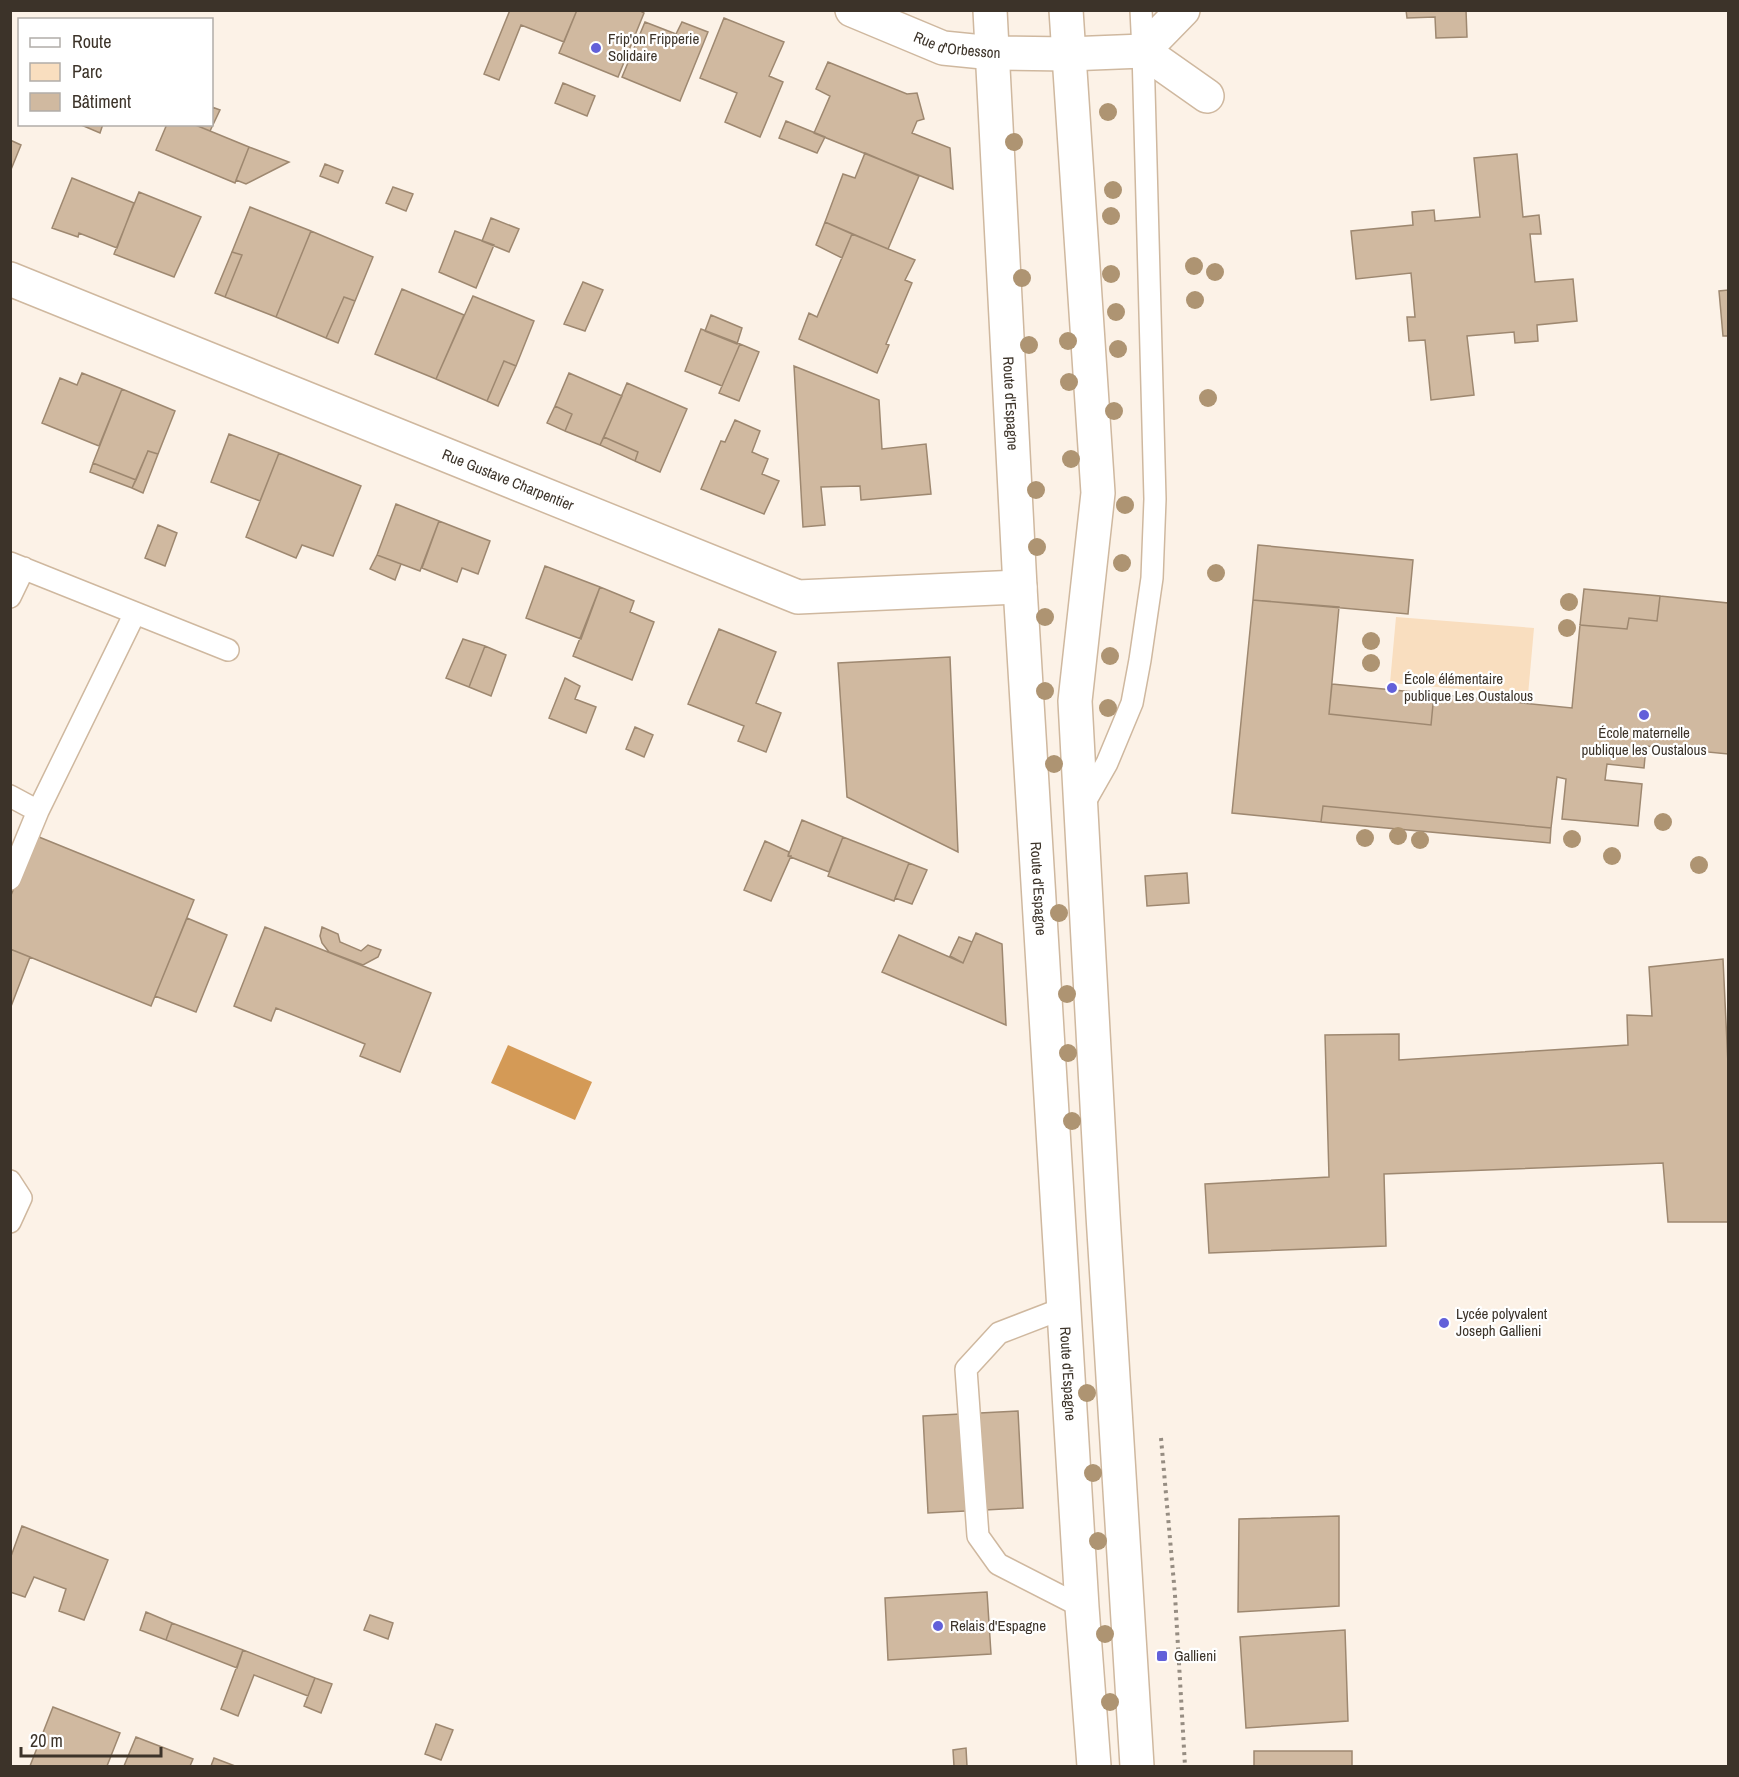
<svg xmlns="http://www.w3.org/2000/svg" width="1739" height="1777" font-family="'Archivo Narrow',sans-serif">
	<rect width="100%" height="100%" fill="#fcf2e7"/>
	<path fill="#f9debf" d="M1396,617L1534,628L1528,695L1390,683Z"/>
	<path fill="#d49a56" d="M508,1045L592,1082L575,1120L491,1083Z"/>
	<path fill="#d0b9a0" stroke="#9e8870" stroke-width="1.5" d="M510,10H577L564,42L521,25L499,80L484,74Z
		M577,10H639L644,13L618,77L559,53Z
		M1406,10H1466L1467,37L1436,38L1435,17L1407,18Z
		M724,18L784,42L769,76L783,82L760,137L725,122L737,93L700,78Z
		M645,22L676,34L682,22L708,32L680,101L622,77Z
		M828,62L907,94L917,93L924,119L917,121L912,133L950,148L953,189L814,133L830,96L816,89Z
		M563,83L595,96L587,116L555,103Z
		M212,107L220,110L210,131L193,124H212Z
		M786,121L825,137L817,153L779,138Z
		M79,124H103L100,133Z
		M167,124H193L249,147L235,183L156,150Z
		M10,140L21,145L10,172Z
		M249,147L289,162L246,184L236,180Z
		M865,153L919,176L888,249L825,222L843,174L855,178Z
		M1517,154L1523,217L1539,215L1541,234H1530L1535,282L1573,279L1577,321L1537,325L1538,341L1515,343L1514,332L1467,336L1474,395L1431,400L1425,340L1409,341L1407,317H1415L1411,273L1356,279L1351,231L1413,225L1412,212L1434,210L1435,221L1480,217L1474,158Z
		M325,164L343,171L338,183L320,176Z
		M72,178L134,203L117,248L79,233L78,237L52,228Z
		M393,187L413,194L406,211L386,203Z
		M139,192L201,217L174,277L114,254Z
		M250,207L311,231L276,317L225,297L242,255L232,252Z
		M491,218L519,229L509,252L482,241Z
		M825,222L852,234L842,258L816,245Z
		M311,231L373,257L355,301L344,297L326,338L276,317Z
		M455,231L494,245L476,288L439,272Z
		M852,234L915,260L905,280L912,283L886,344L889,345L877,373L799,339L809,313L817,317Z
		M232,252L242,255L225,297L215,293Z
		M583,282L603,290L585,331L564,324Z
		M402,289L464,315L436,379L375,354Z
		M1728,290V336H1723L1719,291Z
		M473,296L534,321L516,366L504,361L487,401L436,379Z
		M344,297L355,301L338,343L326,338Z
		M711,315L742,328L737,344L705,331Z
		M701,329L740,344L722,386L685,371Z
		M740,344L759,352L739,401L719,393Z
		M504,361L516,366L498,406L487,401Z
		M794,366L879,400L882,449L926,444L931,494L861,500L860,486L821,487L825,525L803,527Z
		M82,373L122,389L99,446L42,423L60,378L77,385Z
		M569,373L622,396L600,445L565,431L572,414L555,406Z
		M627,383L687,409L660,472L635,461L638,452L604,437Z
		M122,389L175,411L158,454L148,451L136,480L93,463Z
		M555,406L572,414L565,431L547,423Z
		M735,420L760,431L752,452L768,459L762,474L779,481L764,514L701,489L721,441L725,442Z
		M229,434L279,453L260,501L211,482Z
		M604,437L638,452L635,461L600,445Z
		M148,451L158,454L143,493L132,488Z
		M279,453L361,486L333,556L302,545L296,558L246,537Z
		M93,463L136,480L132,488L90,472Z
		M396,504L439,521L420,571L377,555Z
		M439,521L490,541L478,574L462,568L457,582L422,568Z
		M158,525L177,533L165,566L145,558Z
		M1258,545L1413,560L1408,614L1253,600Z
		M377,555L401,564L395,580L370,569Z
		M545,566L600,587L581,639L526,618Z
		M600,587L634,601L630,612L654,622L632,680L573,656Z
		M1584,589L1660,596L1657,621L1629,618L1627,629L1580,625Z
		M1660,596L1728,603V754L1646,746L1644,768L1607,764L1605,780L1642,784L1638,826L1562,819L1566,779L1557,777L1551,828L1323,806L1321,822L1232,813L1253,600L1339,607L1329,714L1431,725L1434,694L1572,708L1580,625L1627,629L1629,618L1657,621Z
		M719,629L776,652L756,703L781,713L766,752L738,741L744,726L688,704Z
		M463,639L485,646L469,687L446,678Z
		M485,646L506,655L491,696L469,687Z
		M950,657L958,852L847,797L838,663Z
		M565,678L580,686L575,699L596,707L586,733L549,718Z
		M1332,684L1434,694L1431,725L1329,714Z
		M635,727L653,735L644,757L626,749Z
		M1323,806L1551,828L1550,843L1321,822Z
		M802,820L843,837L829,872L788,856Z
		M34,835L194,900L151,1006L10,949V898Z
		M843,837L909,863L894,901L828,876Z
		M765,841L789,852L788,856H791L771,901L744,890Z
		M909,863L927,870L912,904L895,898Z
		M1187,873L1189,903L1147,906L1145,876Z
		M187,918L227,935L196,1012L155,996Z
		M265,927L431,993L400,1072L360,1056L365,1044L276,1008L271,1021L234,1006Z
		M322,927L338,934L340,942L361,951L368,945L381,950L378,957L363,965L329,952L322,943L320,936Z
		M976,933L1002,944L1006,1025L882,972L899,935L963,963Z
		M959,937L972,942L963,963L950,956Z
		M10,949L30,957L10,1009Z
		M1723,959L1728,1064V1222H1668L1663,1163L1384,1174L1386,1246L1209,1253L1205,1184L1329,1177L1325,1035L1399,1034V1060L1628,1045L1627,1015L1652,1016L1649,967Z
		M1018,1411L1023,1508L928,1513L923,1416Z
		M1339,1516V1606L1238,1612L1239,1519Z
		M22,1526L108,1560L84,1620L59,1611L66,1589L34,1577L25,1597L10,1592V1559Z
		M987,1592L991,1654L888,1660L885,1598Z
		M146,1612L172,1623L166,1640L140,1630Z
		M370,1615L393,1623L388,1639L364,1630Z
		M172,1623L243,1650L237,1668L166,1640Z
		M1345,1630L1348,1721L1246,1728L1240,1637Z
		M243,1650L315,1678L308,1696L254,1675L238,1716L221,1709Z
		M315,1678L332,1684L321,1713L304,1706Z
		M53,1707L120,1733L107,1766H30Z
		M436,1724L453,1730L441,1760L425,1754Z
		M136,1737L193,1759L190,1766H124Z
		M966,1748L967,1766H954L953,1750Z
		M1254,1751H1352V1766H1254Z
		M214,1758L235,1766H211Z"/>
	<g fill="none" stroke-linecap="round" stroke-linejoin="round">
		<defs>
			<path id="service" d="M10,563L228,650
				M10,597L24,568
				M10,796L38,811
				M1082,807L1107,763L1132,703L1140,660L1152,578L1155,499L1143,51L1141,10
				M10,879L38,811L135,613
				M10,1181L21,1198L10,1222
				M1064,1308L999,1333L966,1369L978,1536L998,1564L1082,1607"/>
			<g id="minor">
				<path id="s1" d="M852,10L943,48L993,53L1068,54L1143,51L1207,96"/>
				<path d="M1143,51L1183,10"/>
				<path id="s2" d="M10,279L798,597L1020,587"/>
			</g>
			<g id="primary">
				<path id="s3" d="M990,10L1020,587L1082,1607L1094,1766"/>
				<path d="M1066,10L1098,493L1075,701L1103,1215L1137,1766"/>
			</g>
		</defs>
		<use href="#service" stroke="#cfb89f" stroke-width="24"/>
		<use href="#minor" stroke="#cfb89f" stroke-width="36"/>
		<use href="#primary" stroke="#cfb89f" stroke-width="36"/>
		<path stroke="#968d82" stroke-width="4" stroke-dasharray="3 4.5" stroke-linecap="butt" d="M1161,1438L1175,1595L1185,1766"/>
		<use href="#service" stroke="#fff" stroke-width="21"/>
		<use href="#minor" stroke="#fff" stroke-width="33"/>
		<use href="#primary" stroke="#fff" stroke-width="33"/>
	</g>
	<g fill="#ae9472">
		<circle cx="1108" cy="112" r="9"/>
		<circle cx="1014" cy="142" r="9"/>
		<circle cx="1113" cy="190" r="9"/>
		<circle cx="1111" cy="216" r="9"/>
		<circle cx="1194" cy="266" r="9"/>
		<circle cx="1215" cy="272" r="9"/>
		<circle cx="1111" cy="274" r="9"/>
		<circle cx="1022" cy="278" r="9"/>
		<circle cx="1195" cy="300" r="9"/>
		<circle cx="1116" cy="312" r="9"/>
		<circle cx="1068" cy="341" r="9"/>
		<circle cx="1029" cy="345" r="9"/>
		<circle cx="1118" cy="349" r="9"/>
		<circle cx="1069" cy="382" r="9"/>
		<circle cx="1208" cy="398" r="9"/>
		<circle cx="1114" cy="411" r="9"/>
		<circle cx="1071" cy="459" r="9"/>
		<circle cx="1036" cy="490" r="9"/>
		<circle cx="1125" cy="505" r="9"/>
		<circle cx="1037" cy="547" r="9"/>
		<circle cx="1122" cy="563" r="9"/>
		<circle cx="1216" cy="573" r="9"/>
		<circle cx="1569" cy="602" r="9"/>
		<circle cx="1045" cy="617" r="9"/>
		<circle cx="1567" cy="628" r="9"/>
		<circle cx="1371" cy="641" r="9"/>
		<circle cx="1110" cy="656" r="9"/>
		<circle cx="1371" cy="663" r="9"/>
		<circle cx="1045" cy="691" r="9"/>
		<circle cx="1108" cy="708" r="9"/>
		<circle cx="1054" cy="764" r="9"/>
		<circle cx="1663" cy="822" r="9"/>
		<circle cx="1398" cy="836" r="9"/>
		<circle cx="1365" cy="838" r="9"/>
		<circle cx="1572" cy="839" r="9"/>
		<circle cx="1420" cy="840" r="9"/>
		<circle cx="1612" cy="856" r="9"/>
		<circle cx="1699" cy="865" r="9"/>
		<circle cx="1059" cy="913" r="9"/>
		<circle cx="1067" cy="994" r="9"/>
		<circle cx="1068" cy="1053" r="9"/>
		<circle cx="1072" cy="1121" r="9"/>
		<circle cx="1087" cy="1393" r="9"/>
		<circle cx="1093" cy="1473" r="9"/>
		<circle cx="1098" cy="1541" r="9"/>
		<circle cx="1105" cy="1634" r="9"/>
		<circle cx="1110" cy="1702" r="9"/>
	</g>
	<g fill="#6260d9" stroke="#fff" stroke-width="2">
		<circle cx="596" cy="48" r="6"/>
		<circle cx="1392" cy="688" r="6"/>
		<circle cx="1644" cy="715" r="6"/>
		<circle cx="1444" cy="1323" r="6"/>
		<circle cx="938" cy="1626" r="6"/>
		<rect x="1156" y="1650" width="12" height="12" rx="3"/>
	</g>
	<g text-anchor="middle" stroke-width="4.5" stroke-linejoin="round" paint-order="stroke">
		<g font-size="15" fill="#3c3329" stroke="#fff" text-anchor="start">
			<text x="608" y="44">Frip'on Fripperie<tspan x="608" dy="17">Solidaire</tspan></text>
			<text x="1404" y="684">École élémentaire<tspan x="1404" dy="17">publique Les Oustalous</tspan></text>
			<text x="1644" y="738" text-anchor="middle">École maternelle<tspan x="1644" dy="17">publique les Oustalous</tspan></text>
			<text x="1456" y="1319">Lycée polyvalent<tspan x="1456" dy="17">Joseph Gallieni</tspan></text>
			<text x="950" y="1631">Relais d'Espagne</text>
			<text x="1174" y="1661">Gallieni</text>
		</g>
		<g font-size="15" fill="#3c3329" stroke="#fff">
			<text dy="5" stroke="none"><textPath href="#s1" startOffset="112">Rue d'Orbesson</textPath></text>
			<text dy="5" stroke="none"><textPath href="#s3" startOffset="394">Route d'Espagne</textPath></text>
			<text dy="5" stroke="none"><textPath href="#s2" startOffset="537">Rue Gustave Charpentier</textPath></text>
			<text dy="5" stroke="none"><textPath href="#s3" startOffset="880">Route d'Espagne</textPath></text>
			<text dy="5" stroke="none"><textPath href="#s3" startOffset="1366">Route d'Espagne</textPath></text>
		</g>
	</g>
	<rect width="1739" height="1777" fill="none" stroke="#3c3329" stroke-width="24"/>
	<rect x="18" y="18" width="195" height="108" fill="#ffffff" stroke="#b1ada9" stroke-width="1.5"/>
	<rect x="30" y="38" width="30" height="9" fill="#ffffff" stroke="#b1ada9" stroke-width="1.5"/>
	<text x="72" y="48" font-size="18" fill="#3c3329">Route</text>
	<rect x="30" y="63" width="30" height="18" fill="#f9debf" stroke="#b1ada9" stroke-width="1.5"/>
	<text x="72" y="78" font-size="18" fill="#3c3329">Parc</text>
	<rect x="30" y="93" width="30" height="18" fill="#d0b9a0" stroke="#b1ada9" stroke-width="1.5"/>
	<text x="72" y="108" font-size="18" fill="#3c3329">Bâtiment</text>
	<path d="M21 1747v9h140v-9" fill="none" stroke="#3c3329" stroke-width="3"/>
	<text x="30" y="1747" font-size="18" fill="#3c3329" stroke="#ffffff" stroke-width="4.5" paint-order="stroke">20 m</text>
</svg>
